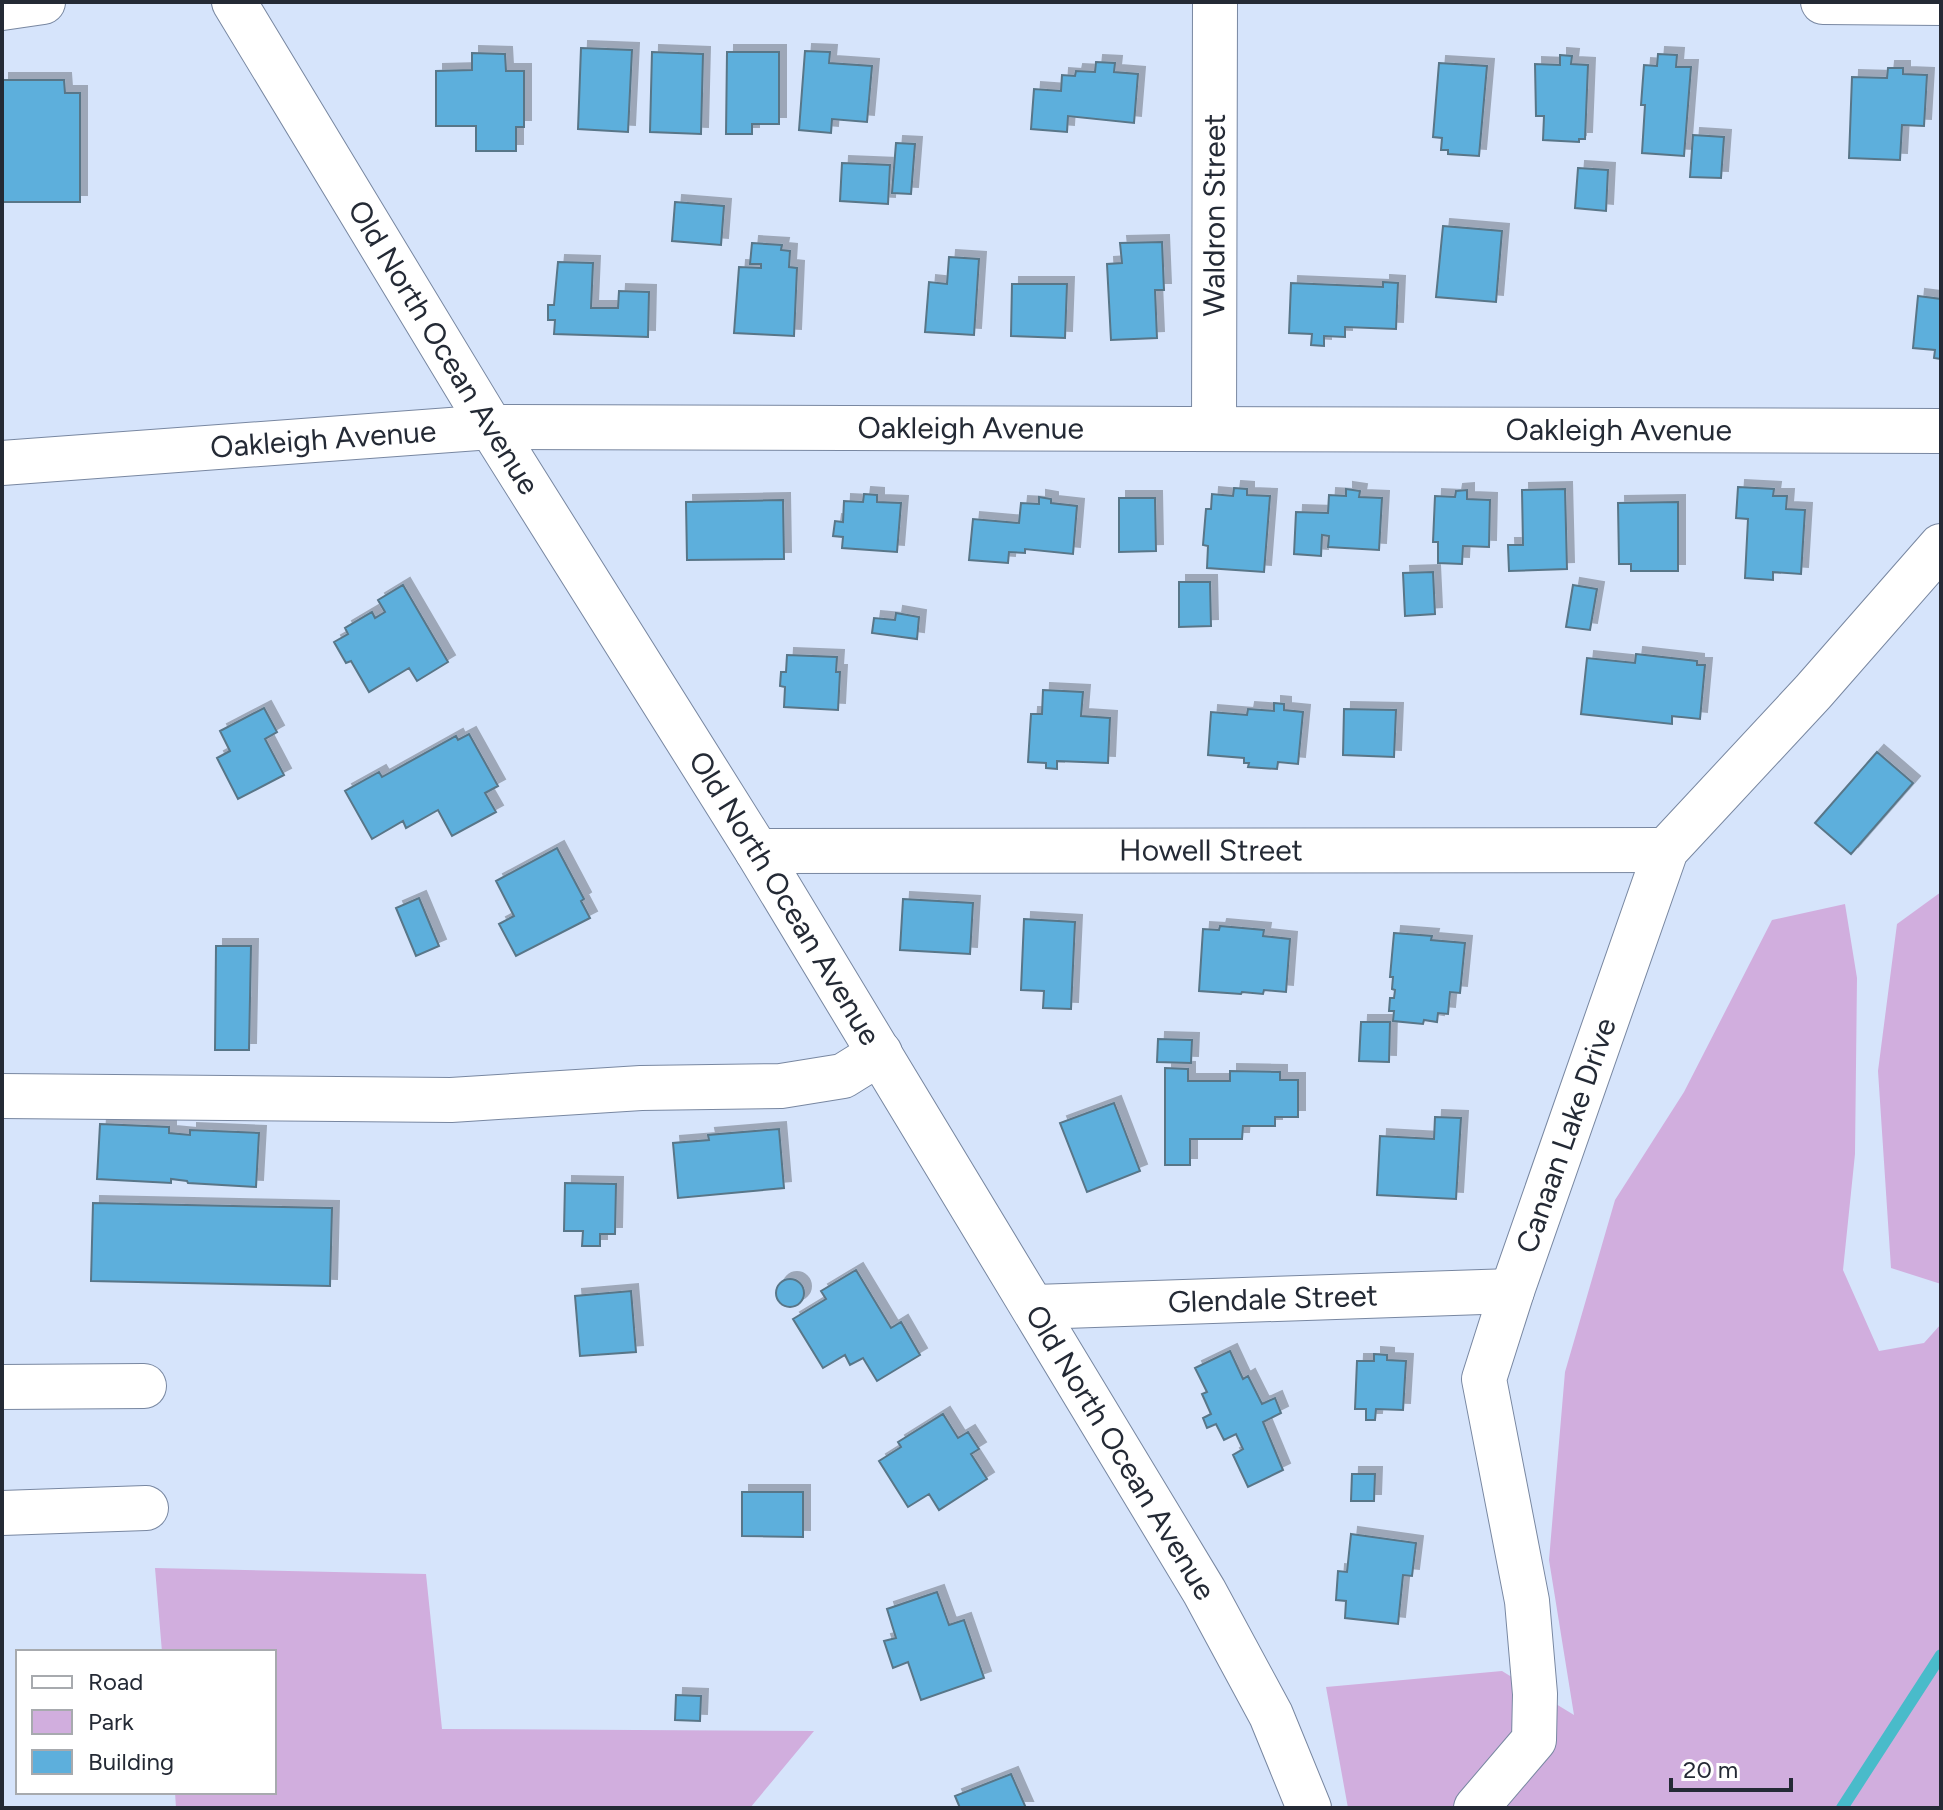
<svg xmlns="http://www.w3.org/2000/svg" width="1943" height="1810" font-family="Figtree,sans-serif">
	<defs>
		<filter id="shadow"><feDropShadow dx="7" dy="-7" stdDeviation="0" flood-color="#0004"/></filter>
	</defs>
	<rect width="100%" height="100%" fill="#d6e4fb"/>
	<path fill="#d1aede" d="M1941,892V1284L1891,1268L1878,1071L1897,924Z
		M1845,904L1857,978L1855,1154L1843,1270L1879,1351L1924,1343L1941,1324V1808H1348L1326,1687L1502,1671L1574,1715L1549,1560L1565,1372L1615,1200L1684,1092L1772,920Z
		M155,1568L426,1574L442,1729L814,1731L750,1808H176L175,1792H274V1652H162Z"/>
	<g fill="none" stroke-linecap="round" stroke-linejoin="round">
		<path stroke="#49bbca" stroke-width="12" d="M1842,1808L1941,1655"/>
	</g>
	<path fill="#5dafdc" stroke="#597688" stroke-width="2" filter="url(#shadow)" d="M581,48L632,50L628,132L578,129Z
		M805,51L830,52L829,63L872,66L867,122L832,119L831,133L799,130Z
		M652,52L703,54L701,134L650,132Z
		M727,52H779V124H752V134H726Z
		M472,53L505,54L506,71H524V127H516V151H476V126H436V71L472,70Z
		M1658,54L1677,55L1676,67H1691L1684,156L1642,153L1645,105H1641L1644,65L1657,66Z
		M1560,55L1572,56L1571,64L1588,65L1585,139H1579V142L1543,140L1544,116H1536L1535,64L1560,65Z
		M1096,62L1115,63L1114,72L1138,74L1134,123L1068,116L1067,132L1031,129L1034,89L1061,91L1062,75L1075,76L1076,71L1095,72Z
		M1439,63L1487,66L1479,156L1448,154V150H1441L1442,138L1433,137Z
		M1888,68H1903V74L1927,75L1924,126L1902,125L1900,160L1849,158L1852,77L1887,78Z
		M2,80H64L65,93H80V202H2Z
		M1693,135L1724,137L1721,178L1690,177Z
		M896,143L915,144L911,194L892,193Z
		M842,163L890,165L888,204L840,201Z
		M1578,168L1608,170L1606,211L1575,208Z
		M675,202L724,206L721,245L672,241Z
		M1443,226L1502,231L1496,302L1436,297Z
		M1162,242L1164,290H1155L1157,338L1111,340L1107,264L1122,263L1120,243Z
		M752,243L782,245L781,250L790,251L789,267L797,268L794,336L734,333L739,267L761,268V264H750Z
		M949,257L979,259L974,335L925,332L929,282L947,284Z
		M558,262L593,263L591,308H618L619,291L649,292L648,337L554,334L555,320H548V305H554Z
		M1383,282L1398,283L1396,329L1345,327V337L1324,336V346L1311,345L1312,334L1289,333L1291,283L1383,287Z
		M1012,284H1067L1065,338L1011,336Z
		M1918,296L1941,299V359L1934,358L1935,350L1913,348Z
		M1738,487L1774,489L1773,496H1787L1786,509L1805,510L1801,574L1773,572V580L1745,578L1748,519L1736,518Z
		M1234,488L1247,489V495L1270,496L1264,572L1207,568L1208,546L1203,545L1206,509H1211L1212,494L1233,496Z
		M1346,489L1360,491L1359,497L1382,498L1379,550L1328,547L1329,536L1322,535L1321,556L1294,554L1296,512L1328,513L1329,495L1346,496Z
		M1565,489L1567,569L1509,571L1508,545H1523L1522,490Z
		M1467,490V499L1490,500L1489,547L1463,546L1462,564L1438,563V542H1433L1435,496L1455,497L1456,491Z
		M864,494L877,495V502L901,503L897,552L842,548L843,537L833,536L835,521L843,522L844,501L863,502Z
		M1039,497L1051,499V503L1077,506L1073,554L1025,549V553L1009,552L1008,563L969,560L973,519L1019,523L1021,503L1039,504Z
		M1119,498H1155L1156,551L1119,552Z
		M783,500L784,559L687,560L686,502Z
		M1678,502V571H1631V564H1619L1618,503Z
		M1433,572L1435,614L1405,616L1403,573Z
		M1179,582H1210L1211,626L1179,627Z
		M403,585L448,662L417,681L409,668L369,692L351,661L346,663L334,642L348,634L345,628L372,612L375,618L385,612L378,600Z
		M1573,585L1597,589L1590,630L1566,627Z
		M896,613L919,617L917,639L872,633L874,618L895,620Z
		M1636,654L1697,661V665H1705L1700,719L1672,716V724L1581,714L1587,658L1635,663Z
		M787,655L837,657L836,672H840L838,710L784,707L785,687L780,686L781,672H786Z
		M1043,690L1083,692L1081,716L1110,718L1108,763L1057,761V769L1046,768V763L1028,762L1031,714H1042Z
		M1274,703L1284,704V710L1303,712L1298,764L1278,762L1277,769L1248,767L1249,763H1244V758L1208,755L1211,712L1247,715L1248,709L1274,711Z
		M264,708L277,732L265,739L284,775L238,799L217,758L230,751L220,731Z
		M1344,709L1396,710L1394,757L1343,755Z
		M469,734L498,786L485,793L496,812L452,836L438,810L406,828L403,821L372,839L345,791L379,772L382,777L456,736L458,740Z
		M1877,752L1913,783L1851,854L1815,823Z
		M557,848L584,899L581,901L590,918L516,956L499,924L514,916L496,881Z
		M419,898L439,946L416,956L396,908Z
		M903,899L973,903L970,954L900,950Z
		M1024,919L1075,922L1071,1009L1043,1008L1044,991L1021,990Z
		M1220,926L1264,930L1263,936L1290,939L1286,992L1264,990L1263,994L1242,992L1241,994L1199,991L1203,929L1219,930Z
		M1394,933L1432,936L1431,940L1465,943L1460,993L1450,992L1448,1014L1438,1013L1437,1022L1424,1020L1423,1024L1393,1021L1394,1011H1389L1390,998H1394L1395,990L1392,989L1393,977H1390Z
		M216,946H251L249,1050H215Z
		M1361,1022H1390L1389,1062L1359,1061Z
		M1158,1039L1192,1040L1191,1063L1157,1062Z
		M1165,1068L1188,1069V1081H1230V1071L1280,1072V1080H1298V1117H1275V1126H1243L1242,1139H1190V1165H1165Z
		M1114,1103L1140,1171L1087,1192L1060,1123Z
		M1435,1117L1461,1118L1456,1199L1377,1195L1380,1136L1434,1139Z
		M100,1124L169,1127V1133L190,1135V1130L259,1133L256,1187L188,1183L187,1181L171,1179V1183L97,1179Z
		M779,1129L784,1188L678,1198L673,1143L709,1140L708,1135Z
		M565,1183L616,1184L615,1234H600V1246H582L583,1231H564Z
		M93,1203L332,1208L330,1286L91,1281Z
		M856,1270L891,1328L901,1322L920,1355L877,1381L863,1358L850,1365L845,1355L823,1368L793,1319L826,1299L821,1291Z
		M776 1293a14 14 0 1 1 28 0a14 14 0 1 1-28 0Z
		M631,1291L636,1352L580,1356L575,1296Z
		M1230,1351L1243,1379L1248,1376L1262,1404L1275,1398L1281,1413L1263,1422L1283,1470L1248,1487L1233,1455L1243,1449L1236,1434L1224,1440L1216,1424L1207,1428L1203,1418L1211,1414L1202,1394L1207,1392L1195,1368Z
		M1374,1354L1387,1355V1360L1406,1361L1403,1410L1376,1409L1375,1420H1366V1409H1355L1357,1361H1374Z
		M943,1414L958,1438L968,1432L979,1449L971,1454L987,1479L939,1510L929,1494L908,1507L879,1461L901,1447L898,1442Z
		M1352,1474H1375L1374,1501H1351Z
		M742,1492H803V1537L742,1536Z
		M1351,1534L1416,1543L1412,1576L1403,1575L1398,1624L1345,1618L1346,1601L1336,1600L1338,1571L1347,1572Z
		M937,1592L949,1625L964,1620L984,1678L921,1700L908,1662L893,1668L884,1641L896,1638L887,1609Z
		M676,1695L701,1696L700,1721L675,1720Z
		M1011,1774L1026,1808H960L955,1796Z"/>
	<g fill="none" stroke-linecap="round" stroke-linejoin="round">
		<defs>
			<g id="minor">
				<path id="s1" d="M234,2L491,427L757,851L1204,1591L1271,1715L1309,1808"/>
				<path d="M1823,2L1941,3"/>
				<path d="M2,8L43,2"/>
				<path id="s2" d="M1214,429L1215,2"/>
				<path id="s3" d="M2,463L491,427L1941,431"/>
				<path id="s4" d="M757,851L1666,850"/>
				<path d="M2,1096L451,1100L641,1088L781,1086L843,1076L880,1053"/>
				<path id="s5" d="M1035,1307L1512,1291"/>
				<path d="M2,1387L144,1386"/>
				<path d="M2,1513L146,1508"/>
				<path id="s6" d="M1476,1808L1534,1740L1535,1694L1527,1601L1484,1379L1512,1291L1666,850L1813,692L1941,546"/>
			</g>
		</defs>
		<use href="#minor" stroke="#7887a1" stroke-width="46"/>
		<use href="#minor" stroke="#fff" stroke-width="44"/>
	</g>
	<g text-anchor="middle" stroke-width="8" stroke-linejoin="round" paint-order="stroke">
		<g font-size="30" fill="#242a35" stroke="#fff">
			<text dy="10" stroke="none"><textPath href="#s2" startOffset="214">Waldron Street</textPath></text>
			<text dy="10" stroke="none"><textPath href="#s1" startOffset="404">Old North Ocean Avenue</textPath></text>
			<text dy="10" stroke="none"><textPath href="#s3" startOffset="970">Oakleigh Avenue</textPath></text>
			<text dy="10" stroke="none"><textPath href="#s3" startOffset="1618">Oakleigh Avenue</textPath></text>
			<text dy="10" stroke="none"><textPath href="#s3" startOffset="322">Oakleigh Avenue</textPath></text>
			<text dy="10" stroke="none"><textPath href="#s4" startOffset="454">Howell Street</textPath></text>
			<text dy="10" stroke="none"><textPath href="#s1" startOffset="1052">Old North Ocean Avenue</textPath></text>
			<text dy="10" stroke="none"><textPath href="#s6" startOffset="712">Canaan Lake Drive</textPath></text>
			<text dy="10" stroke="none"><textPath href="#s5" startOffset="238">Glendale Street</textPath></text>
			<text dy="10" stroke="none"><textPath href="#s1" startOffset="1700">Old North Ocean Avenue</textPath></text>
		</g>
	</g>
	<rect width="1943" height="1810" fill="none" stroke="#242a35" stroke-width="8"/>
	<rect x="16" y="1650" width="260" height="144" fill="#ffffff" stroke="#a7aaae" stroke-width="2"/>
	<rect x="32" y="1676" width="40" height="12" fill="#ffffff" stroke="#a7aaae" stroke-width="2"/>
	<text x="88" y="1690" font-size="24" fill="#242a35">Road</text>
	<rect x="32" y="1710" width="40" height="24" fill="#d1aede" stroke="#a7aaae" stroke-width="2"/>
	<text x="88" y="1730" font-size="24" fill="#242a35">Park</text>
	<rect x="32" y="1750" width="40" height="24" fill="#5dafdc" stroke="#a7aaae" stroke-width="2"/>
	<text x="88" y="1770" font-size="24" fill="#242a35">Building</text>
	<path d="M1671 1778v12h120v-12" fill="none" stroke="#242a35" stroke-width="4"/>
	<text x="1683" y="1778" font-size="24" fill="#242a35" stroke="#ffffff" stroke-width="6" paint-order="stroke">20 m</text>
</svg>
